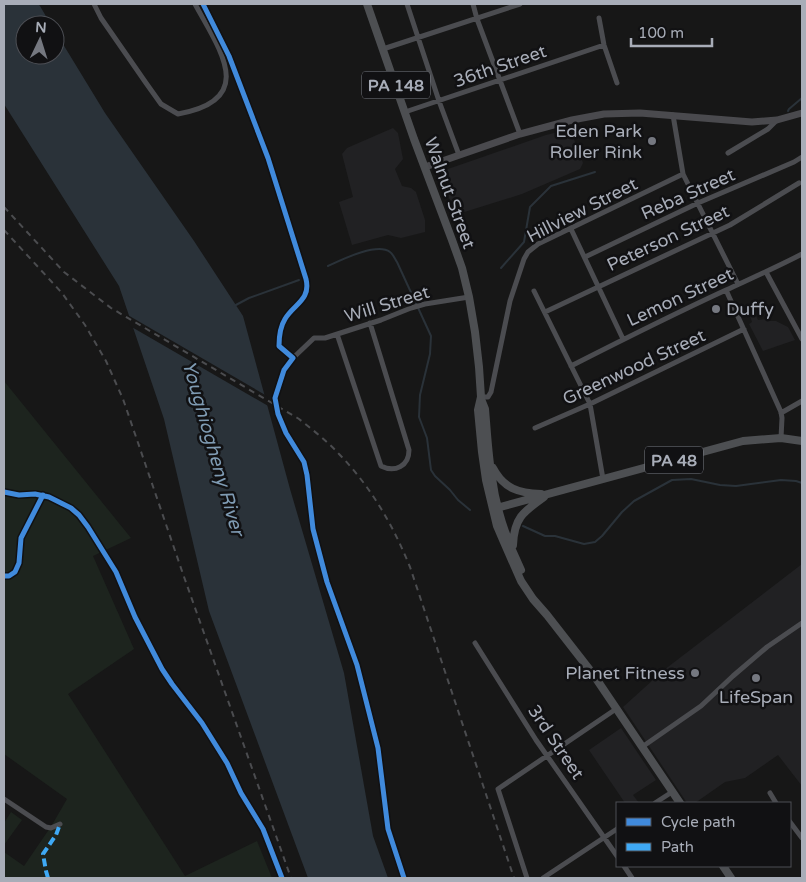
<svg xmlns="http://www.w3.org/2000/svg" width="806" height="882" font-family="'Varela Round',sans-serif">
	<rect width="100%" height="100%" fill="#171717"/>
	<path fill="#212123" d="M393,128L398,133L403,159L395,169L402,186L411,188L416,192L425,220V232L401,238L388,235L352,245L339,202L353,197L342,154L347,148Z
		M570,129L583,163L580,169L522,194L458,214L455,213L441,178L448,169L546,135Z
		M755,314L758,320L767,319L770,321H776L788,327L795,340L763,351L749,324L752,322L750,316Z
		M802,564V786L778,755L745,778L725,782L695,803H687L623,707L664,670Z
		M621,728L656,780L633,795L639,803H625L589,750Z"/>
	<path fill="#1d241e" d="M4,381L131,538L93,556L134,649L68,694L185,876L257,841L272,878H4V852L24,866L52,825L67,799L4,754Z
		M11,812L22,820L4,845V823Z"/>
	<path fill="#2a3239" d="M4,4H38L40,6L51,25H25V55H55V31L105,113L194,241L243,316L290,489L344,673L373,836L388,878H308L209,611L164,419L119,286L4,104Z"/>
	<path fill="#171717" d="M126,314L267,396L270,407L130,326Z"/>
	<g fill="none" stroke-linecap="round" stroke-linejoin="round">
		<path stroke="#2a3239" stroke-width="2" d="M788,111L789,109L802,98
			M328,266C341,260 377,242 390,252C393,254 395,259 397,262L431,336L430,354L420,395L419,417L427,438L431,470L435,476L450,490L458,500L470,510
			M501,268L524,242L530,207L551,186L595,172
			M234,306L249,298L299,280
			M523,526L545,536H555L584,544L595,542L602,536L622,512L634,501L672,480L691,479L720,485L736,486L781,480L796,481L802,483"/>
		<path stroke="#4b4c50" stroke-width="5" d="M94,4L101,18L146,83L161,104L178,114C258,100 220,50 195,4
			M407,4L439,101L459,155
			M473,4L477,19L520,134
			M599,18L604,45L617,83
			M383,49L520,4
			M405,112L604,45
			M673,115L683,174L738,284
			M728,153L768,129L777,120
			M571,229L623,339
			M585,257L698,203L794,162L802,157
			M766,272L802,339
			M726,290L781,412L782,418L781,438
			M534,291L590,404L603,479
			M545,312L730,225L799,183
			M337,334L381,466C395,473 409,466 409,450L370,323
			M571,366C622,340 674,314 726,290C752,278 777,267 802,254
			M481,397H488L491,392L510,301L524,259L528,252L538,244L683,174
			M781,413L802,401
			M535,428L590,404L744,329
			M475,643L536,740L617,856
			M642,747L701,706L733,676L767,647L802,623
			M770,793L776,803
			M4,799L46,827L51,828L60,824
			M655,803L672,792
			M790,822L802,838
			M624,866L632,878
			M404,878L388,829L378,748L357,665L327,582L313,529L307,475L304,462L286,433L278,414L275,398L284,370L293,358L314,338H325L381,320L411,308L425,304L469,297
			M527,878L498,789L616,709
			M543,878L617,829"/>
		<path stroke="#4a4a4e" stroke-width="7" d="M425,167L520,134L572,120L604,114L640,113L752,122L777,120L802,113"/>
		<path stroke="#4d4f52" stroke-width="8" d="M367,4L414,139L452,240L462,268L469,297L475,332L479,367L481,397L478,410L482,452L486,480L497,526L503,540L521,581L533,599L547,615L593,674L680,803
			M481,399L485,409C487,432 488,455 492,478C496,509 507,541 521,570
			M493,468C504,489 519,493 541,494
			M493,509L743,441L781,438L802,441
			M513,545C514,518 523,512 544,497
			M723,866L731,878"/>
		<path stroke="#4b4c4f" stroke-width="2" stroke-dasharray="6 5" stroke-linecap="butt" d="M4,207L64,272L111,308L299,419C313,430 327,441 339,454C371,487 393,525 410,567L514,878
			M4,230L62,293L85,325L106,361L123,399L183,574L291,878"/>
		<path stroke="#3fa9f5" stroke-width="4" stroke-dasharray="8 4" stroke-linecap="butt" d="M48,878L46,871L43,854L56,835L60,824"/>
		<defs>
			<path id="cycleway" d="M203,4L229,56L268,158L306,279C311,300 294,304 285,319C280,327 279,337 279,346L293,358L284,370L275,398L278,414L286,433L304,462L307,475L313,529L327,582L357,665L378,748L388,829L404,878
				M4,492L19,495L35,494L49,497L71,508L79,515L88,527L116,572L135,617L162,669L172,684L202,723L227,763L241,793L263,829L282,878
				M4,576H9L15,572L19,563L21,538L43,495"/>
		</defs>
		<use href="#cycleway" stroke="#111113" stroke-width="8"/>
		<use href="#cycleway" stroke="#408adc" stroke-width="5"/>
	</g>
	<g fill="#757880" stroke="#111113" stroke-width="2">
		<circle cx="652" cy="141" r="5"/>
		<circle cx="716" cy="309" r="5"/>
		<circle cx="695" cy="673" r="5"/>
		<circle cx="756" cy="678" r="5"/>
	</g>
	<g text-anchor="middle" stroke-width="5" stroke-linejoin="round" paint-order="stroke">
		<g fill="#111113" stroke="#7b7e86" stroke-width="1">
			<rect x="362" y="71.5" width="68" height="27" rx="4"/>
			<rect x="645" y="446.5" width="58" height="27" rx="4"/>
		</g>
		<g font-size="16" font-weight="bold" fill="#a8adb8">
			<text x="396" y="91">PA 148</text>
			<text x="674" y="466">PA 48</text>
		</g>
		<g font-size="18" fill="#a8adb8" stroke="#111113">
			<text transform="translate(500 66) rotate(-19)" y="6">36th Street</text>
			<text transform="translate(450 193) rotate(70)" y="6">Walnut Street</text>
			<text transform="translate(688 194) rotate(-24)" y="6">Reba Street</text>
			<text transform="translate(582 210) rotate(-27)" y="6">Hillview Street</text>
			<text transform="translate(668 238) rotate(-25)" y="6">Peterson Street</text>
			<text transform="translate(680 297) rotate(-25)" y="6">Lemon Street</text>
			<text transform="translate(387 304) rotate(-17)" y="6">Will Street</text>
			<text transform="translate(634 367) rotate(-25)" y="6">Greenwood Street</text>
			<text transform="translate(556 742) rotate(56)" y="6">3rd Street</text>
		</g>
		<g font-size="18" fill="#a8adb8" stroke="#111113" text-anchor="end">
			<text x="642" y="137">Eden Park<tspan x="642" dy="21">Roller Rink</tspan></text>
			<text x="726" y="315" text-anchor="start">Duffy</text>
			<text x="685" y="679">Planet Fitness</text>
			<text x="756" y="703" text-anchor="middle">LifeSpan</text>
		</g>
		<g font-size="19" font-style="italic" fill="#7f9bb3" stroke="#111113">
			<text transform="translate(214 448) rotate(74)" y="7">Youghiogheny River</text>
		</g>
	</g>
	<rect width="806" height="882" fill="none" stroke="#a8adb8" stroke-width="10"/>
	<rect x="616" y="802" width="175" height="65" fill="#111113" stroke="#4d4f55"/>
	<rect x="626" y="818" width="25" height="8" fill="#408adc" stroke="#4d4f55"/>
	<text x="661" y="827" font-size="15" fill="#a8adb8">Cycle path</text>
	<rect x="626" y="843" width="25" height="8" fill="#3fa9f5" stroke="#4d4f55"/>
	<text x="661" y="852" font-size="15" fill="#a8adb8">Path</text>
	<g transform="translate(40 40) rotate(4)"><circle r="24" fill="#111113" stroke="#4d4f55"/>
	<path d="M0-4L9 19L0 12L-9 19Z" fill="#757880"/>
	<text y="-8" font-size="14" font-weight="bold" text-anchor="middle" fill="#a8adb8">N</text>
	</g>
	<path d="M631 38v8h81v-8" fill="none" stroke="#a8adb8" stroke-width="2.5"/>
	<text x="638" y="38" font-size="15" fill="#a8adb8" stroke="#111113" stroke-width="4" paint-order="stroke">100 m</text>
</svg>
